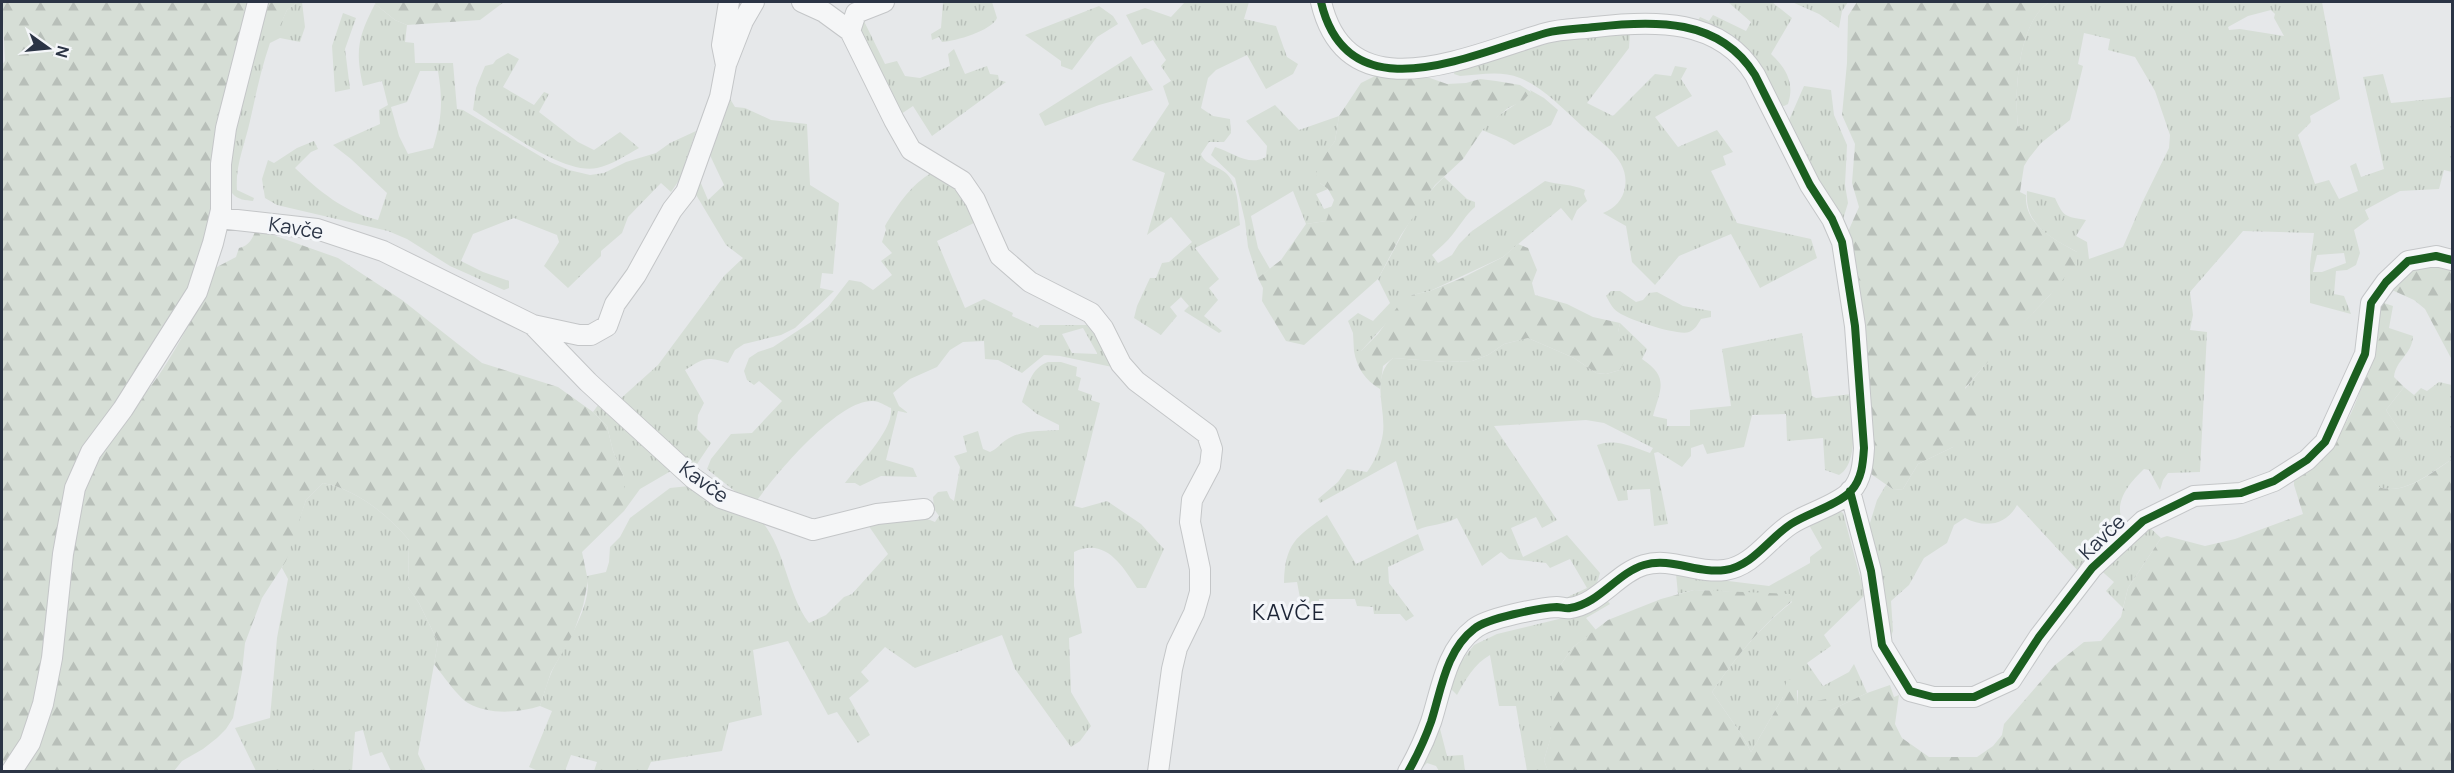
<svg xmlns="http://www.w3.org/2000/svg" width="2454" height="773" font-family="Manrope,sans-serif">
	<defs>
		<pattern id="grass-tufts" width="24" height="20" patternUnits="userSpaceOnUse" patternTransform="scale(1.5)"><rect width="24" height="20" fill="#d6ded6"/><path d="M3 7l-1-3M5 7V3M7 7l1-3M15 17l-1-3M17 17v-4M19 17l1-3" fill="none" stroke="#b8bfb9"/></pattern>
		<pattern id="forest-firs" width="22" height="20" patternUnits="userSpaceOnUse" patternTransform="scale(1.5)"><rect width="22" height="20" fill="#d6ded6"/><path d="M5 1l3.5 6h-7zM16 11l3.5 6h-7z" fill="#b8bfb9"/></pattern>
	</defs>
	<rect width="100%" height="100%" fill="#e6e8ea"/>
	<path fill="url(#grass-tufts)" fill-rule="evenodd" d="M298,2H302L305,27L300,42L280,38L270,43C261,69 256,94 250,121C245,144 235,166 237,190L254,198L253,201C246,200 237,200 232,193C216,173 254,55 261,27H279L287,10Z
		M943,2H992L997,18C991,31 956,41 942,42L939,37L932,40L931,34L941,28Z
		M1185,2H1249L1244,19L1276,26L1287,57L1298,64L1293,74L1266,89L1247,55L1216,70L1208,78L1201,108L1213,116L1230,119L1231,133L1224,142H1209L1201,154C1205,165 1219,166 1227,174C1239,187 1238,209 1240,225L1195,248L1219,279L1209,288L1218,300L1204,316L1222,331L1219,333L1184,311L1189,306L1181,297L1170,307L1177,316L1161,335L1134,318L1137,306L1150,278H1156L1162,263L1169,262L1192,242L1171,217L1147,235L1165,173L1132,160L1169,104L1163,86L1171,81L1161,66L1166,60L1153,40L1142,45L1126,15L1145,8L1171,17Z
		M1728,2H1772L1792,18L1771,54C1786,68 1795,83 1788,104L1784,106L1778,105L1696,24L1700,17L1709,21L1713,15L1746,31L1751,22Z
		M1792,2H1848L1842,11L1839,28L1819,14Z
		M2050,2H2322L2340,99L2310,116L2311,122L2298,135L2315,184L2329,180L2339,199L2358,191L2350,166L2356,163L2361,177L2384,169L2363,77L2383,74L2391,103L2452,97V172L2444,170L2439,189L2400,191L2365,210L2369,219L2354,230L2360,253L2356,265L2347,270L2336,271L2334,294L2344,296L2351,314L2310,303V264L2314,233L2243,231L2190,292L2193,315L2190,330L2207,332L2200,472L2168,473L2163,480L2160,490L2149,470L2144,469C2127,485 2110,507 2127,528L2080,573L2017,505C2006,526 1984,528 1965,518L1954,525L1947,543L1924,558L1909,585L1891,601L1893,631L1888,645L1859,534L1870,523L1877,500L1886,485L1894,490L1903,489L1918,464L1953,447L1965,389L1998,349L2050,295L2065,274L2077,252C2051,238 2024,225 2027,191L2055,198C2064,218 2065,216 2086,220L2076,236L2087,242L2089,259L2123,247L2142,203L2169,148L2170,135L2155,91L2135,57L2108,50L2110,39L2084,33L2078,64L2083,66L2070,120L2041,143L2029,158C2025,145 2033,134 2018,126C2014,93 2018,20 2050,2ZM2271,10L2275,14L2274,18L2284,36L2240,29L2229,30L2228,27L2248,16ZM2344,253L2346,263L2322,272H2313L2317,255Z
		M375,4L395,20L407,25L405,42L414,43L415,63H453L457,109L463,110L550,162L569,170L590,175L604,173L626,162L656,153L670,143L696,131L680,179L671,192L661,183L628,217L622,233L601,251V256L568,288L544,266L559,242L557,235L514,218L473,234L461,261L483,272L509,281V288L504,290L450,266L407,239L388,231L277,205L265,198L262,179L268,160L274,163L297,148L314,141L318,149L311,152L295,168C319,191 344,212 378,220L387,193L351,159L333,145L380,124L379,110L388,105L382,81L363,86C355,50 358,37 375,4ZM420,71H438C443,101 442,119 433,148L408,154L399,136L391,107L407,102Z
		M1099,6L1113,16L1118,24L1097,37L1072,70L1061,66V61L1025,35Z
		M343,13L356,18L345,49L350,89L335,92L332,46Z
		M860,13L885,64L897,61L905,76L920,78L950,66L948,54L954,49L965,74L987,66L990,74L998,75L999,80L1006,82L932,136L913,106L895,118L855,38Z
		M1630,32L1629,48L1587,103L1613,116L1655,74L1671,76L1675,66L1687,68L1681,79L1692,96L1655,117L1678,147L1717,130L1733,152L1723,156L1726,165L1711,171L1737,223L1811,239L1817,258L1760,288L1731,234L1679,256L1655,285L1632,262L1626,226L1603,213C1615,208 1623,200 1625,187C1630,159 1600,142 1582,126C1562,108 1544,88 1520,78C1500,70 1480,75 1460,76L1454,74L1455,70L1560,39Z
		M508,53L519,59L503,87L534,105L544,92L549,94L539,112L578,142L594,150L620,132L639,148C626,155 612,165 597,168C563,175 502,128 473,110L476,88L485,66L493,64L496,60Z
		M1131,56L1153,90L1099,105L1045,126L1039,114Z
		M1804,86L1831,90L1834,115L1847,145L1845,185L1848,203L1841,226L1786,127Z
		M1530,90L1544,98L1558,110L1551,125L1514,145L1506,140L1482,130C1496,114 1516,107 1531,92Z
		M727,94L735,107L745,108L771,120L807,124L810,185L839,203L833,274L822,273L820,288L834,291L795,328L781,335L744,344L735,350L728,363C706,356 704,358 685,370L704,403L698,415L697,429L711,443L693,470L619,400L658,365L724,276L743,258L726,245L692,188ZM708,151L724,185L708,200L700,181Z
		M1275,105L1299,130L1339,116L1335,141L1320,162V183L1328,189L1316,194L1324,209L1333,206L1326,221L1306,224L1293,191L1251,216L1258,248L1270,269L1258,278L1248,247L1245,221L1235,178L1211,155L1215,147C1233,152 1248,167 1266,157L1267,146L1246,121Z
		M937,171L950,177L978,221L937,241L965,308L984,299L1013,313L1012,316L1038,328L1040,325H1092L1117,368L1060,356L1044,355L1022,373L998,360L985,359L984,341L963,342L950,350L937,367L910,379L893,393L899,406L908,413L898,411L886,460L913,468L917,477L881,476L860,486L855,483H845C858,465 894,430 891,408C886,406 879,401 873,401C838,399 774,476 755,503L746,500L707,469L711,459L731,434L752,433L782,401L759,381L754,385L747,380L744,371L749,358L758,352L773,347L811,322L828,307L849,280L861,282L873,290L892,275L881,261L892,253L882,242L886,230L885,226C896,207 915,178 937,171ZM1083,328L1097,353V354L1072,353L1062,334Z
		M1444,177L1467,199L1475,202V207C1465,216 1461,224 1453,234C1447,242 1439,248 1432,255L1438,263L1452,255L1459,244L1472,231L1545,181C1558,185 1573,184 1585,190L1584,194L1587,201L1577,210L1572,221L1561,208L1503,257L1430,291L1412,295L1361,351H1354L1353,333L1348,321L1358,313L1373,321L1390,303L1378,279C1398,244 1415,204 1444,177Z
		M1611,291H1620L1636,302L1643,300L1649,293L1657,292L1683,306L1711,311V317L1701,319C1698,324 1695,330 1689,332C1678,336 1631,320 1621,314C1613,310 1610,303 1606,296Z
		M1620,323L1647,349L1642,359C1669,377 1661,388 1653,416L1667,419V426H1690V410L1731,406L1722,349L1802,333L1812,396L1816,398L1852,394C1852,415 1860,463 1839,475L1825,470L1823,438L1787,441L1786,414L1752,415L1744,447L1707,454L1703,444L1691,448V456L1682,467L1658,452L1654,453L1668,524L1654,526L1650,489L1627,490L1628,500L1618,501L1597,445C1616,438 1633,447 1650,453L1653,448L1604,423L1586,420L1494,426L1557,520L1542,528L1536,517L1511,528L1523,557L1567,535L1600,573L1597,583L1601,586L1550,614L1503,627L1587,588L1570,559L1550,568L1546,563L1509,559L1501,552L1482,566L1457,518C1444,525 1431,524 1417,530L1396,461L1320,503L1318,499L1338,482L1347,469L1367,472C1375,461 1381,447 1383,433C1386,407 1370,378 1393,358L1447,362L1472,361L1488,355L1504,344L1528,338L1574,358L1596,373L1606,374L1620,370L1618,332Z
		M1048,362H1061L1077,367L1076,376L1081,378L1078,390L1092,395L1091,400L1100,403L1074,506L1082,508L1107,501L1141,524L1164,549L1146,588H1137C1122,565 1105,537 1074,552V586L1082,633L1069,638L1071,692L1091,726L1080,741L1071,747L1015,669L1002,635L915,668L885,647L861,672L869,681L849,698L870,735L858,743L837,712L828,715L788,641L753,650L762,715L729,723L722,751L651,762L647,771H594L597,762L571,755L565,771H538L529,767L552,711L540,706C544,694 547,682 552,671C565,645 593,606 587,576L606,572L609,562L610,547L620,537L630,518L670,488L698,485L758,517C786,547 786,593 809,623L826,615L844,597L852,594L888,554L866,522L925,518L935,522L939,516L934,509L933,497L938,492L947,491L950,498L954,501L960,467L954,456L967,452L963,436L978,431L983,449L990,452C997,449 1000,444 1006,440C1020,430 1043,431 1059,430V425L1037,414L1022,402C1028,385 1031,368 1048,362Z
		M2439,382L2452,385V459C2432,472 2404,496 2379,487V477L2400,431L2386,410L2404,387L2414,395L2421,388L2427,391Z
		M601,401L676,468L640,489L624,511V477L613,451L607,426L593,412Z
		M323,483C356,489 388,515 409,540L408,587L419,603L438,642L418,754L426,771H391L382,752L370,756L363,730L355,732L352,771H256L235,728L270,718L277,638L288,579L282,568L306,500Z
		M1828,504L1843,513L1865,595L1824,635L1831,646L1807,663L1823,686L1849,672L1854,664L1867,693L1829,711L1798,705V690L1783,697L1751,752L1743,737L1712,692C1735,658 1760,627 1792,602L1790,595L1694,590L1678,594L1675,564L1704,578L1769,586L1810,563V557L1822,548L1801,511Z
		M1327,515L1356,564L1418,534L1424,550L1388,567L1389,583L1414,616L1406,621L1400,614H1374L1373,607L1357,606L1355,599H1319V605L1301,603L1297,582L1284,583C1285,543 1296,537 1327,515Z
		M2146,524L2161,538L2128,588L2123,608L2106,591L2114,582L2097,567Z
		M1604,596L1610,604L1586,618L1596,630L1573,647L1557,670L1551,737L1544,760L1548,771H1527L1516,706H1499L1490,655C1474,664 1466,679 1457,695L1449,687L1459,664L1474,645L1497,634L1567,617Z
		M1438,721L1447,756L1463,755L1465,771H1439L1436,766L1427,763L1419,771Z"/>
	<path fill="url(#forest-firs)" d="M2,2H252L215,212L190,290L90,442L38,696C29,718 20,749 2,764V65L5,61Z
		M267,2H298L287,10L279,28L261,27Z
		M376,2H504L480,20L407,25L395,20L375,4Z
		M1857,2H2050C2018,21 2014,93 2018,126L2028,133L2029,158L2024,166L2020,192L2026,195C2024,225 2055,240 2077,252V267C2064,275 2059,286 2048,297C2020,327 1992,356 1965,388L1983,420L1953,447L1918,464L1903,489L1894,490L1871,474L1859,462L1847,234L1859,207L1852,183L1855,144L1842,115L1847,63L1848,16Z
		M1383,72L1430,78L1447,84L1466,83L1480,79L1496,81L1520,85L1531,92L1523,101L1508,108L1484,128L1463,159L1435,185L1401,235L1378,279L1304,345L1286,341L1262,301L1263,288L1258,278L1281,260L1306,224L1326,221L1334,200L1328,189L1320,183L1316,175L1319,162L1335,141L1339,116L1361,83Z
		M256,229L338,258L402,300L482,363L558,387L593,412L607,426L613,451L624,477V511L582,552L588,581L583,606L573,634L551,672L540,706C518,713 489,715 468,703C458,697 442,674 434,664L438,642L419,603L408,587L409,540C388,515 356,489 323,483L306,500L286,561L262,598L245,643L242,672L233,718L226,729L217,738L203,749L182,761L174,771L21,772C71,699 60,617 75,535C78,517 80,499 87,482C105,437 143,402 168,361C186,332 202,300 215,268L236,257L239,248C249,246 253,238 256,229Z
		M1518,244L1528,248L1537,270L1532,283L1535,295L1567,304L1593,317L1620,323L1618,332L1628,353L1620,370L1606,374L1596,373L1574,358L1528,338L1504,344L1488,355L1472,361L1447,362L1393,358L1383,366L1380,389C1365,380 1357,368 1354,351H1361L1378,334L1398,306L1412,295L1430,291L1462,278L1503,257Z
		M2414,263L2452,265V360L2425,309L2414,300L2392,290L2396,273Z
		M2384,303L2393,306L2389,328L2413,336C2412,355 2396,359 2394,377L2404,387L2386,410L2400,431L2401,455C2388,464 2379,470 2379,487C2404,496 2433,472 2452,459V771L1548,772L1544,760L1551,736L1552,686L1557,670L1573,647L1608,620L1661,599L1694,590L1790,594L1792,601C1760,627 1735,658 1712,692L1743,737L1751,752L1783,697L1787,679L1796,680L1798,705L1826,699L1829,711L1867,693L1890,685L1894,697L1899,695L1895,724L1902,738L1929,757H1977L1993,746L2002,735L2004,724L2055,665L2084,642L2101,641L2121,617L2128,588L2161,538L2167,536L2205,546L2235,539L2303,514L2294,485V475C2308,462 2326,449 2338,434C2364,403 2370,346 2380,308Z"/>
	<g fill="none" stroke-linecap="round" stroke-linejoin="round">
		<defs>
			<path id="minor" d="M802,2L824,12L850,31
				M884,2L856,13L850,31L894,120L911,150L962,181L975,200L1000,256L1030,282L1091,313L1103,328L1121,364L1136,381L1207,434L1212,449L1210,466L1192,500L1190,522L1200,569V592L1194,613L1177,648L1172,669L1158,772
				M1321,2C1348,116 1472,54 1546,33C1561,29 1579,29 1595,27C1654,20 1720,18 1755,75L1810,185L1832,219L1842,242L1855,326L1864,448C1863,463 1862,479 1851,491C1838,505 1808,513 1791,524C1769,538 1753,566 1725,570C1698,574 1671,557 1644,565C1617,573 1599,604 1570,608C1566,609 1561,607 1557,607C1539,608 1487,618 1474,629C1446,650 1441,691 1431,722C1425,739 1417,756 1408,772
				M727,62L743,21L754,2
				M219,218L317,229L383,251L533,325L579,335H591L607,326L615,304L636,275L672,210L686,192L720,97L726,65L722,45L729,2
				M533,325L588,382L693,478L721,498L813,530L877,514L924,509
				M1850,491L1871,571L1882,645L1910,691L1933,697H1974L2011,680L2039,637L2092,568L2143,521L2194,496L2241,493L2274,481L2307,460L2325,442L2365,354L2371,303L2386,282L2408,261L2436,256L2452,260
				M11,772L30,743L43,704L52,658L63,554L75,488L91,452L123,409L197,292L213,243L221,210V164L226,128L258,2"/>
		</defs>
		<use href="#minor" stroke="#c4c6c8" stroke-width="22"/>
		<use href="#minor" stroke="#f5f6f7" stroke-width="20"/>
		<defs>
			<path id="cycleway" d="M1321,2C1348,116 1472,54 1546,33C1561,29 1579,29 1595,27C1654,20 1720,18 1755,75L1810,185L1832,219L1842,242L1855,326L1864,448C1863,463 1862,479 1851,491C1838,505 1808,513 1791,524C1769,538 1753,566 1725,570C1698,574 1671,557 1644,565C1617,573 1599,604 1570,608C1566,609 1561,607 1557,607C1539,608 1487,618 1474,629C1446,650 1441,691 1431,722C1425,739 1417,756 1408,772
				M1850,491L1871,571L1882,645L1910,691L1933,697H1974L2011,680L2039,637L2092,568L2143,521L2194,496L2241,493L2274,481L2307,460L2325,442L2365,354L2371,303L2386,282L2408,261L2436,256L2452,260"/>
		</defs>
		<use href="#cycleway" stroke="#f4f6f9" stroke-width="11"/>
		<use href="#cycleway" stroke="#1b5e20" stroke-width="8"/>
	</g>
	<g text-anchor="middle" stroke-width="6" stroke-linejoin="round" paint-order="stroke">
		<g font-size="20" fill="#2b3445" stroke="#f4f6f9">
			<text transform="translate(296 228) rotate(9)" y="7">Kavče</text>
			<text transform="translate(704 482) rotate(36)" y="7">Kavče</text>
			<text transform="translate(2102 537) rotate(-44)" y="7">Kavče</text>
		</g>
		<g font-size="22" letter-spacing="1.5" fill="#1d2536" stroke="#f4f6f9">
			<text x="1289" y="620">KAVČE</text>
		</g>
	</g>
	<rect width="2454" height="773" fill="none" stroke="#2b3445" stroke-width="6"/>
	<g transform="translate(48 48) rotate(105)" stroke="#f4f6f9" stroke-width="4.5" paint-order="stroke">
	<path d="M0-4.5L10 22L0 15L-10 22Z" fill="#2b3445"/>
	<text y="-9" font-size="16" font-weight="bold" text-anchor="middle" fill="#2b3445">N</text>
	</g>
</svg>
